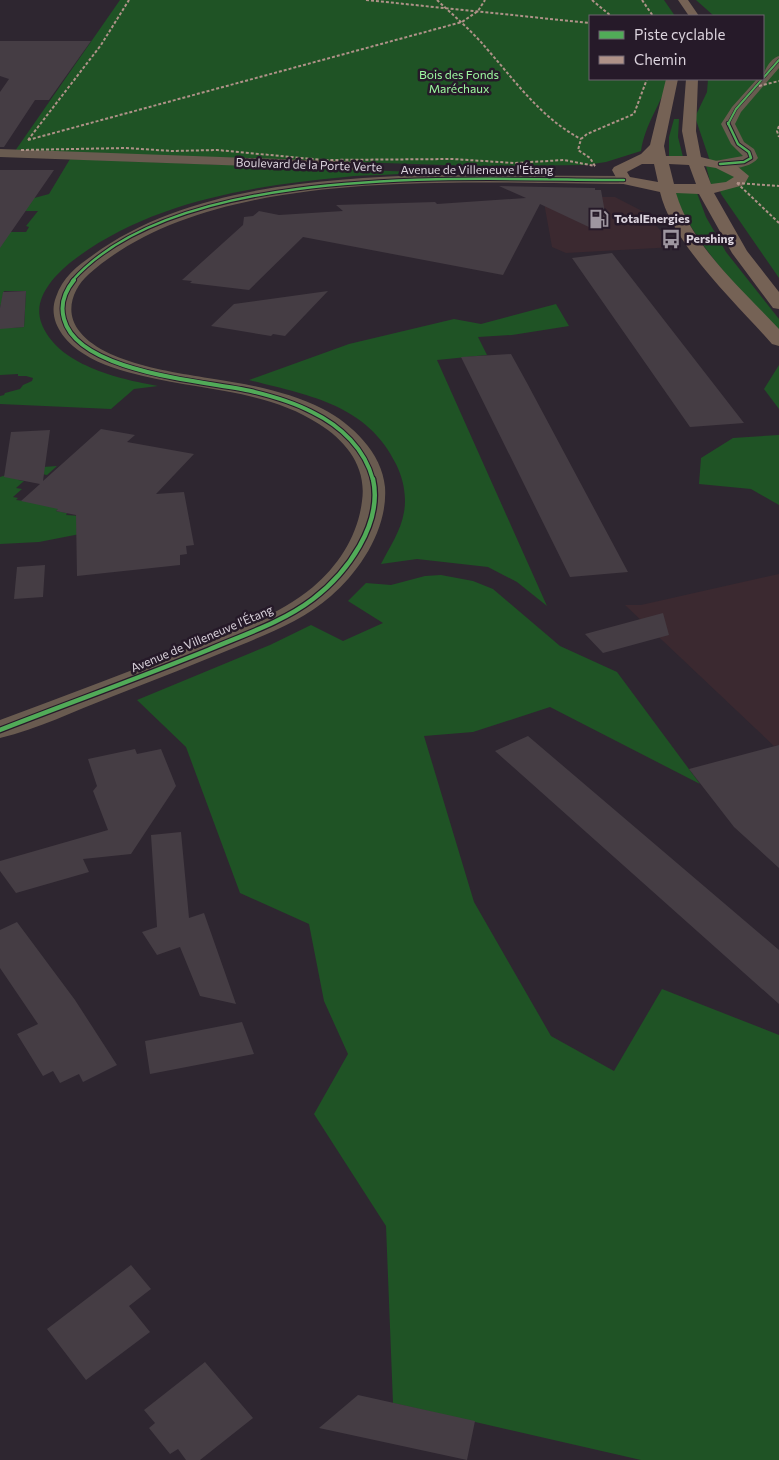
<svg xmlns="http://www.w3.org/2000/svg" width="779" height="1460" font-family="Commissioner,sans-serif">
	<rect width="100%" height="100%" fill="#2e2630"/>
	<path fill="#3b2930" d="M543,197H615L644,212L675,247L566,253L552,247Z
		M779,574V745L774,746L625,605H641Z"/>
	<path fill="#1f5325" d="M120,0H664L675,16H590V79H669C661,104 645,124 641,151L606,162L586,165L475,166L15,151Z
		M696,0H779V278L721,194L718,185H711L706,166L712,167L695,117L707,92L708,79H763V16H714Z
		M674,119H679L678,137L683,157H669V137Z
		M70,159L417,172C393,176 369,174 345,177C250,186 148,202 71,262C54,276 33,298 41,322C56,365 119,379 158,386L134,389L111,409L0,404V396L4,395L5,393L20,389L23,385L32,381L33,378L26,376H18V374L0,375V317L8,328L24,327L26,291H4L0,308V232H26L29,227L26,226L38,211H6L27,200L49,194Z
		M674,192L697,193L706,217L726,252L779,319V333C741,290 695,247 674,192Z
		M556,304L569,326L512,335L478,337L487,355L437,360L547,606L517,582L488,567L417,559L381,564C389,548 401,531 404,512C407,496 403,478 396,464C367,404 307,395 249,380L349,344L454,319L481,324Z
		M779,365V409L764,389Z
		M779,435V505L751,489L699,484L701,458L733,438Z
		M57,466L47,475L28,471L18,480L24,481L16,488L22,489L13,497L18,498L16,500L24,501L70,498L56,511L67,513L66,515L80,516L85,533L39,542L0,544V477L29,468Z
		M441,575L473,581L493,589L560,646L617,672L700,784L550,707L473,732L424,736L474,902L551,1036L614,1071L662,989L779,1035V1460H641L393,1403L386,1226L314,1114L348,1054L324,1001L309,924L240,893L186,747L137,700L270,645L311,625L343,641L383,623L348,601L366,583L391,585L425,576Z"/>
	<path fill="#453d44" d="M0,41H91L49,100H35L4,147H0V92L9,79L0,76Z
		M0,170H54L0,248Z
		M499,186L595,188V190H601L607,224L591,228L540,204L503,275L303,237L249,290L190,283L192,281L182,280L243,225L244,217L253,216L259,211L279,215L343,211L336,205L435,202L437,204L526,198Z
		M612,253L744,423L690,427L572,258Z
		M26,291L24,327L0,329V308L3,292Z
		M328,291L285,336L273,334L271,336L211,326L234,304Z
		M511,354L527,383L628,572L570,577L461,357Z
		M101,429L135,435L127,442L194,454L156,494L184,492L194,545L186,546L187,554L180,555V565L77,576L76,515L56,511L58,509L21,501L40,484L4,477L11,432L50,430L43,481Z
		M45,565L43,597L14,599L17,567Z
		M663,613L669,635L603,653L585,634Z
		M528,736L779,950V1004L495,751Z
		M779,745V868L734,827L689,769Z
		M135,749L137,754L161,749L176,786L131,854L83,859L89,872L16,893L0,871V861L108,830L93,791L97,786L88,759Z
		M181,832L189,918L204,913L236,1004L200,996L180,947L157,955L142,932L157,927L151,835Z
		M17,922L75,1000L117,1065L83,1082L79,1074L60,1083L53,1071L43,1076L17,1034L38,1024L0,968V930Z
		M242,1022L254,1054L150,1074L145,1041Z
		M131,1265L151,1289L129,1306L150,1332L86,1380L47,1329Z
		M205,1362L253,1418L200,1460H186L178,1449L170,1454L149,1428L155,1423L144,1410Z
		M358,1395L475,1421L467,1460L319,1428Z"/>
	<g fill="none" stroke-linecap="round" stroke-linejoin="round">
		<path fill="#695b50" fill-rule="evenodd" d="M779,56V68L741,112L735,124L744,142L754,149L758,158C750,169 727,170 715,167L713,164L715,161L743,156L731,144L721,124L732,107L757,79H763C763,71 771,58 779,56Z
			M0,149L362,162L367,163L369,166L367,169L362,170L0,157Z
			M426,175L624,176L629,177L631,180L629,183L624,184C467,184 214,163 89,274C72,289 64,313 80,332C108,367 189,374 232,382C263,387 295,395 323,409C352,424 382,453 385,487C388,528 361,570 331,596C305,619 272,632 241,645C198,663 154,680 111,697C74,711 38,729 0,738V720C67,695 134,670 201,643C239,628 281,614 313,587C339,565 358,535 362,501C367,467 346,441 319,424C267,390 200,390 143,376C122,371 101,365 84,354C64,342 47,320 56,297C62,278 77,266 93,255C184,188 316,179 426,175Z"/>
		<path fill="#756255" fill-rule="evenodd" d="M678,0H688L699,16H689Z
			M666,79H678L664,146L666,156H687L682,131L686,79H698L696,131L701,157L737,166L749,176L744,185L714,193L747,251L779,292V309L773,308L732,253L699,194L676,193C692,247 742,289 779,329V346L772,344C737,304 672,244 660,192L619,183L612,170L614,167L641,154L650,145ZM642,164H654L658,182L630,177L627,172ZM669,164L689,165L696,184H674ZM704,166L716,168L734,177L726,182L711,184Z"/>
		<path stroke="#af9288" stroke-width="2" stroke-dasharray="3 2" stroke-linecap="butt" d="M366,0L590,23
			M437,0C454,16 472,31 487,49C516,82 541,118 581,139
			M592,0L611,16
			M642,0L653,16
			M759,86L779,81
			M779,126L777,131L779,137
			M28,140L462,22L478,11L485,0
			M28,140L101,45L129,0
			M21,150L126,148L172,151L217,150L323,160L453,159L514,163L564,160L595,166
			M595,166L590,158L578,150L581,139L587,134L634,114L647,79
			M737,183L779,223
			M737,183L779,186"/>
		<defs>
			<path id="cycleway-far3" d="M728,124L736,109L779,60"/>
			<path id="cycleway-far2" d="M720,164L744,162L751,158L749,152L738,144L728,123
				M72,281C179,160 475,180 624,180"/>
			<path id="cycleway-far1" d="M74,280C65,291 60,305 64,319C78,373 205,381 251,391C272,396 293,402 312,412C341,426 365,449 373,480"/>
			<path id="cycleway" d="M0,730C69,703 139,678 208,650C243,635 283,622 313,599C347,573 383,524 373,479"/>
		</defs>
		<use href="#cycleway-far3" stroke="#261a29" stroke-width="3"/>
		<use href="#cycleway-far2" stroke="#261a29" stroke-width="4.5"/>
		<use href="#cycleway-far1" stroke="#261a29" stroke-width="6"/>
		<use href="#cycleway" stroke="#261a29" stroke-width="7"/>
		<use href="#cycleway-far3" stroke="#51ab58" stroke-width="2"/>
		<use href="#cycleway-far2" stroke="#51ab58" stroke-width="2.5"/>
		<use href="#cycleway-far1" stroke="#51ab58" stroke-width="4"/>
		<use href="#cycleway" stroke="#51ab58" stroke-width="4.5"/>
	</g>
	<defs>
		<symbol id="fuel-bare" viewBox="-9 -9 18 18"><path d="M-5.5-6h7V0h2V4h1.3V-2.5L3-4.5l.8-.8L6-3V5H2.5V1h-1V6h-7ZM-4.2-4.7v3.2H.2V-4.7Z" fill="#9e96a0" stroke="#261a29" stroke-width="2.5" paint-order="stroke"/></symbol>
		<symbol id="bus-bare" viewBox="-9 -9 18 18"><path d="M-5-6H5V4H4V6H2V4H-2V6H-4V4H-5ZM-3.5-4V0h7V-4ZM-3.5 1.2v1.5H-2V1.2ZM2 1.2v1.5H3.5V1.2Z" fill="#9e96a0" stroke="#261a29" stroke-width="2.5" paint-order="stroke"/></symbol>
	</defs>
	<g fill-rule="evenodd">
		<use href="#fuel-bare" x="585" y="205" width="28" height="28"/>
		<use href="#bus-bare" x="657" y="225" width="28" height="28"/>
	</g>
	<g text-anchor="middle" stroke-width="5" stroke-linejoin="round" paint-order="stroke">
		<g font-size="12" fill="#9efaa1" stroke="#261a29">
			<text x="459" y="79">Bois des Fonds<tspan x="459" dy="14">Maréchaux</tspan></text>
		</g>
		<g font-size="12" fill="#dbd3dd" stroke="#261a29">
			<text transform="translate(309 165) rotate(2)" y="4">Boulevard de la Porte Verte</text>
			<text x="477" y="174">Avenue de Villeneuve l'Étang</text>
			<text transform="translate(202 639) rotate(-23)" y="4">Avenue de Villeneuve l'Étang</text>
		</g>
		<g font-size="12" font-weight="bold" fill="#dbd3dd" stroke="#261a29" text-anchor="start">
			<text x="614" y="223">TotalEnergies</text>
			<text x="686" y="243">Pershing</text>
		</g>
	</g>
	<rect x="589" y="15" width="175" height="65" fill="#261a29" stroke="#6e6471"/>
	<rect x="599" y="31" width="25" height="8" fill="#51ab58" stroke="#6e6471"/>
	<text x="634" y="40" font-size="15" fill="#dbd3dd">Piste cyclable</text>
	<rect x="599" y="56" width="25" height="8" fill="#af9288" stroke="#6e6471"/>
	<text x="634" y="65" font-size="15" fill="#dbd3dd">Chemin</text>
</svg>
